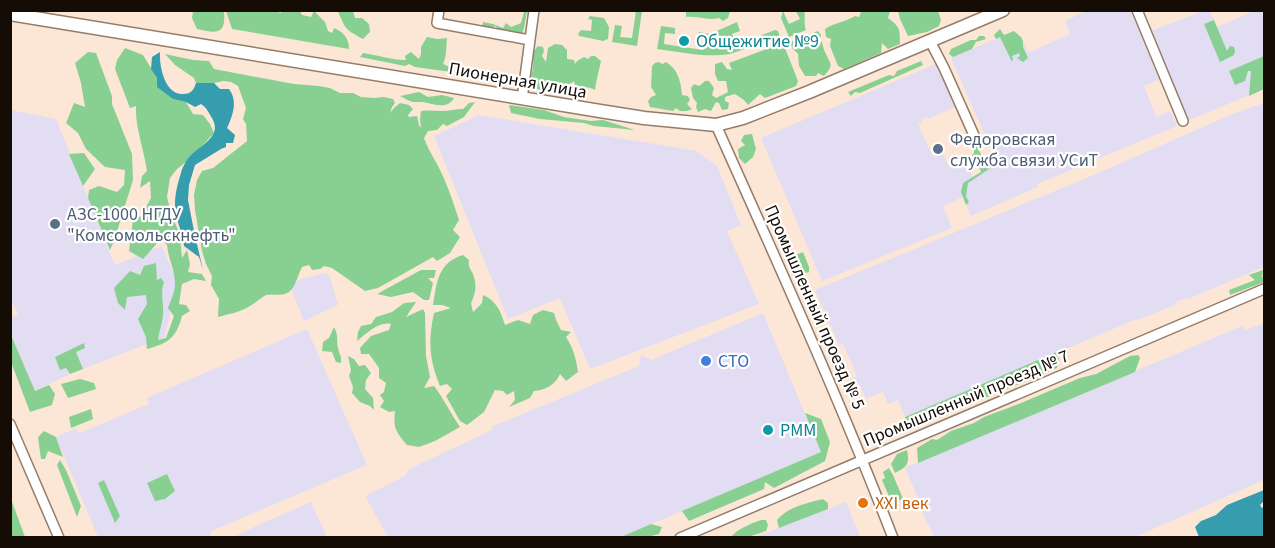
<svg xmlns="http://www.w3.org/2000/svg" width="1275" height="548" font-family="'Source Sans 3',sans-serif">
	<rect width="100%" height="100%" fill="#fce7d6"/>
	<path fill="#e3ddf3" d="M1088,10L1131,11L1159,80L1144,86L1154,111L1157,117L1170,111L1177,126L1037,184L1038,187L971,216L963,197L943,206L952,228L822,281L761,138L936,64L955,107L928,119L927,117L921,119L922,122L918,124L933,157L943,154L949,167L965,160L973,177L997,163L951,58L1014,31L1021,37L1028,53L1070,34L1065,21Z
		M1203,11H1210L1217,27L1254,11H1264V89L1187,121L1151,31Z
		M1264,103V267L1188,299L1187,298L1176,302L1177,304L1138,320L1137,319L905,417L898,400L888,404L883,392L866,399L859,383L856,384L853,378L857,376L843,344L839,345L815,290L1089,177L1235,113Z
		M11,110L56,119L115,265L162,246L177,282L165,337L70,374L35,391L11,335L10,318L18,315L10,297Z
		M479,115L697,151L717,166L741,225L727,231L759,304L590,369L560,298L508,319L434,136Z
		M326,273L330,277L338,305L304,321L290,286L301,279Z
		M763,313L821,452L621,537H388L365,496L405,476L409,469L492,430L491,427L639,366L641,355L651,360Z
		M1264,323V480L1135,537H934L919,505V500L905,468L1242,326L1246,330Z
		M307,329L367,465L216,529L210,532L211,535L207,537H98L56,437L76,428L79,433L149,404L147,398Z
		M311,502L327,537H232L261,524Z
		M846,502L860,537H755L779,528Z"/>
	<path fill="#88d092" d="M865,10L890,11L888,18C900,27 900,29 900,44L888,49L882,43L881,53L844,69L838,66L830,46L831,39L826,37L825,29C834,23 845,22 855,16L859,17L861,12Z
		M193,11H224C226,34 218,34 197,29L192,18Z
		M274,11L281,13L282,11H300L302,15L311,17L314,11L325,22L328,31L332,33L334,28C344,32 349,39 349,49L232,29L226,11Z
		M338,11H353L355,18H362L369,24L370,32L363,39C346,30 345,29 338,11Z
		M527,11L524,28L522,34L500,31L495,26L491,29L482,28L483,22L493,24L503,28L506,23L511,27L521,23L524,12Z
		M636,11H642L637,46L612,42L615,25L622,26L620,37L632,38Z
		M684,11H730L728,18L723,21L719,18C708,21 698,16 686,17V12Z
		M783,11L789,24L800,19L796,11H804C806,16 803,22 806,30L789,37L781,18Z
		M898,11H938L941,20L939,26L927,32L908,36L900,19Z
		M590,16L604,18L609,27L608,39L603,41L579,36L578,34L581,30L591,31L592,20L588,19Z
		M1214,20L1227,51L1230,46L1234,47L1235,51L1234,55L1220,62L1204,24Z
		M737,22L740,31L732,34L736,45L775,30L778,31L780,37L730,54C706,58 681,52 657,49L661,26L675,28V34L665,33L664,44L703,50L705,39L698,37L699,32L710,34Z
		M1000,29L1004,35L1014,31L1021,37L1023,41V47L1028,58L1023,62L1017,58L1020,56L1019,53L1012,56L1013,59L1012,62L1000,37L996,39L994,35Z
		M818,31L821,35L818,47L822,41C822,43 824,50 825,52C830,64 835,64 824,76L818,73L816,76H805L799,66L798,54L792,48L790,42Z
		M979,36H984L986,39L976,42L972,49L953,57L949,54L951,49L971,40H976Z
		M427,37L437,39L447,38C446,47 447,56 443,64L450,67L451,72L415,67L409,64L405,66L360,57L363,53C377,55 391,60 406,60L405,56L411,52L419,59L421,54V47Z
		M783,43L798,81L796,86L765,98L760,94L748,105L744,100L735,94L725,97V101L729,103L728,109L722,110L719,103L716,102L711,111L705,109L698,112L696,107L697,103L693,98L691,88L694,84L699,86L705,81H709L714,88L712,95L716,98L728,92L726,81H718L715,74V64L722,62L727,69L732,70L729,63Z
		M555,44L562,45L567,50V59L574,60L575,64L577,61L584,57L588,59L591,56H595L601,61C599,71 596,80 595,90C589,86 583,88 575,85L574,81L560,91L553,89L545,91L533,88C529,77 532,77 533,66C534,58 531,53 538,46L543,47L544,51L542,56L546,62L548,48Z
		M125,48L143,55L157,78L158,87L173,99L186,102L193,114L203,115L210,124L214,133L202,146L190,156L186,162L177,169L170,178L167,197L171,213L180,235L182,258L187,250L190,264L188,272L202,274L206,281L194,279L182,284L179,304L186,305L190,311L182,316C176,338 169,343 147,349L146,337L138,319L147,304L146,295L127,297L125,310L118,303L114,288L130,271L140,275L144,266L156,263L157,280L161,278L164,282C160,293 164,304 163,316C162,324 159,332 158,340L166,338L174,316L168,308C171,300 175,292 175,284C175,270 168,258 167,245L161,239L143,259L129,251L133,220L141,216L151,198L150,181L140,188L142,176L147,171C144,149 135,128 136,106L130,108L115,69L117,60Z
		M88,52L96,53L112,96V104L132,154L133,180L114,241L110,250L88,198L89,190L99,186L117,192L124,185L125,170L105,167L86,149L78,133L66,123L74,103L85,107L81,83L75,63Z
		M165,54L193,60L209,61L214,69L294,84L319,86L330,88L340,93H353L361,97L374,98L384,97L393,99L395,103L392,107L390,113L394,108L400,103L409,105L413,109L408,115L409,117L417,116L419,125L421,128L420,119L421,111C429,110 435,111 442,111C449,111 456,109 463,109L469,103L475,102L464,117L447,126L443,124L437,130L428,131L424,138C427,147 432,155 437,164C446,181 453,201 459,220L453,230L460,237L450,253L437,261L433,257L378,288L365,291L332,268L324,266L320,269L312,270L309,265L302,267C298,274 296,287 289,292C282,297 273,293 266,295C260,298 256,303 250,306C241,312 229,314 218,317L219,299L211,285L212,276L206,264L202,251L195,210L194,195L197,180L202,171L213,168L247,141L246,124L243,119L246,108L238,86L231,82L224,81L214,83H196L194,78L175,65Z
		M1264,56V89L1249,96L1251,71H1248L1245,81L1235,85L1229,71Z
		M921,61L923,65L860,93L855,92L851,96L848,92L889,75L894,76L897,71Z
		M658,62L663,64L666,62C678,69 681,82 682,95L688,96L690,100L687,104L692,109L687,111H680L676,108L673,111L650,107L648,101L651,97L656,95L651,87L652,66L655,63Z
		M419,92L428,97L442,95L454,98C447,110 434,104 423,102C420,102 416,102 413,102C409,101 404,98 400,96Z
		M509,105L544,110L564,117L591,121L603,120L635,130L594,126L584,123L540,119L511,113Z
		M752,134L756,149L753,157L745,164L739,158L738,149L745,145L741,141L744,135Z
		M977,147L987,165L990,168L989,169L968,183L966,196L969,202L966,205L961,192L963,183L981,172C981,170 974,157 972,155L974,153V149Z
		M84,153L95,169L83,186L69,154Z
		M803,252L809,267V272L802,274L796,269L793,264L790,266L787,258Z
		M463,255L469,260C468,267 470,268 473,274C477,285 476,293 471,303L473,312L482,303L483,295C496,300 501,312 505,325L518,320L530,324L533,315L543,310L554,313L556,320L561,330L571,332L566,337C574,349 576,359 578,372L566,381L560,374C555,385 546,390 534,391L530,398L509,407L515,400L514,391L507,395L503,391L495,390L484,412L467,425L460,421L446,396L452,389L447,384L440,386C429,359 428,341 434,313L451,308L442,305H433C437,281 438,263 463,255Z
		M421,270H436L434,278H428L433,283L429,300H424L413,292L391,297L377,294Z
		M1263,270L1262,277L1264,278V282L1230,295L1229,290L1255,280L1249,275Z
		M416,302L406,317L423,309L425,313L426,356L430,377L424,388L434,386C444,399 451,414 460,427L435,441L419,447L407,445C396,432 393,428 395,411L389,412L380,407L384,401L380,395L384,392L386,383L379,378V368L369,354H361L360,348L371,336L389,330L391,324C379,321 366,334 357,341L358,332L361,326L371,324L376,317L392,312L404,303Z
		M334,327C339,337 336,338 338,348C339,354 342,356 341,363L336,362L332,352L322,351L323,342L329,338Z
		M11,335L35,391L49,385L55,394L52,405L30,412L11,362Z
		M84,343L85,348L76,352L83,369L70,374L66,368L60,370L55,357Z
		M1057,352L1059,360L1057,368L921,425L919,422L906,420L905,417Z
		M1138,355L1140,358L1135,372L918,463L917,448L932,439L937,440L951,431L974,423L984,417L1021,403L1080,378L1096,374L1130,356Z
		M348,356L354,359L359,366L365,365L371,373L366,380L365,389L373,398L374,410L370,406L360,402L352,393L353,387L349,376L351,370Z
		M80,379L94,383L96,389L68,398L61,384Z
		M91,409L93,419L71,428L69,417Z
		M805,413L821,419L830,442L825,461L774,488L765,482L764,489L689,521L682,511L821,452Z
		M44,431L56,437L63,457L48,451L45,459H41L38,437Z
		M907,450C910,464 907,467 895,473L891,464L897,454Z
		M60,460L66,470L81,506L77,517L57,465Z
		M889,468L893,475L904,501L896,499L891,501L882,480L885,478L883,472Z
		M167,474L175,491L165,499L155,501L147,483Z
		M104,480L120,516L115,523L98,483Z
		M10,499H11L25,537H11Z
		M823,499L828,503V509L779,528L777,520C788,507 807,503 823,499Z
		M761,520H766L768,525L766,531L748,537H731C739,528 750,524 761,520Z
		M651,524L662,527L659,534L647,537H621Z"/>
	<path fill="#359dad" d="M160,52C159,66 165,95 183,94C192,94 194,89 196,83H214L220,89H229C238,101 233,115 227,128L235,135L233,143H226V147L221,149L195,165L189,185L188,200L194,231L203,270L199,257L184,246C183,234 178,225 176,214C173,202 177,185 181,173C182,168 186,161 189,157C200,145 223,137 212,118C208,112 207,108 201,104L195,107L186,102L173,99L157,87V78L151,69L152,57Z
		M1264,490V501L1260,505L1262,508L1264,507V537H1199L1195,527L1201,521L1216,515L1227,505Z"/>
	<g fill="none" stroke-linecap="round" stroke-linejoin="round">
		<defs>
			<path id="minor" d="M439,10L437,23L530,40
				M1137,10L1183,121
				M930,41L944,68L977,142
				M522,99L534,10
				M716,125C777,261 839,398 893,538
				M10,424L59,538
				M680,538L1264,289"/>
			<path id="major" d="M10,14L600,111L644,118L716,125L743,118L809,92L1003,10"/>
		</defs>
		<use href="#minor" stroke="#947c69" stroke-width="12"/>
		<use href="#major" stroke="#947c69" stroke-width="15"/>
		<use href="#minor" stroke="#fff" stroke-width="9"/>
		<use href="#major" stroke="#fff" stroke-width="12"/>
	</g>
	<g fill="#0f9aa8" stroke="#fff" stroke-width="2">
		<circle cx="684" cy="41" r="6"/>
		<circle cx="768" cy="430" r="6"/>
	</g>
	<g fill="#5c6f8a" stroke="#fff" stroke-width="2">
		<circle cx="938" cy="149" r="6"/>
		<circle cx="55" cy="224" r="6"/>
	</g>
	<circle fill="#3f7fe0" stroke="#fff" stroke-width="2" cx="706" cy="361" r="6"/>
	<circle fill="#e8710a" stroke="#fff" stroke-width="2" cx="863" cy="503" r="6"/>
	<g text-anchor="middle" stroke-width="4.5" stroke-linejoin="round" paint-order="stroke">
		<g font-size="18" fill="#0d838f" stroke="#fff" text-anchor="start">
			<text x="696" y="47">Общежитие №9</text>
			<text x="780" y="436">РММ</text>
		</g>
		<g font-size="18" fill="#150c06" stroke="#fff">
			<text transform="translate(518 80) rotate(10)" y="6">Пионерная улица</text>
			<text transform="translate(815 307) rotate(66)" y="6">Промышленный проезд № 5</text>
			<text transform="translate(966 398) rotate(-23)" y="6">Промышленный проезд № 7</text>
		</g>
		<g font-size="18" fill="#4e5e75" stroke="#fff" text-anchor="start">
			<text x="950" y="145">Федоровская<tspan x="950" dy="21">служба связи УСиТ</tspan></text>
			<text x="67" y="220">АЗС-1000 НГДУ<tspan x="67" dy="21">"Комсомольскнефть"</tspan></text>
		</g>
		<g font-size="18" fill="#366cbe" stroke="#fff" text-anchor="start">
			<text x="718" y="367">СТО</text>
		</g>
		<g font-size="18" fill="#c56008" stroke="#fff" text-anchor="start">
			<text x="875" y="509">XXI век</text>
		</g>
	</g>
	<rect width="1275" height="548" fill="none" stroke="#150c06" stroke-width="24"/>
</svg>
